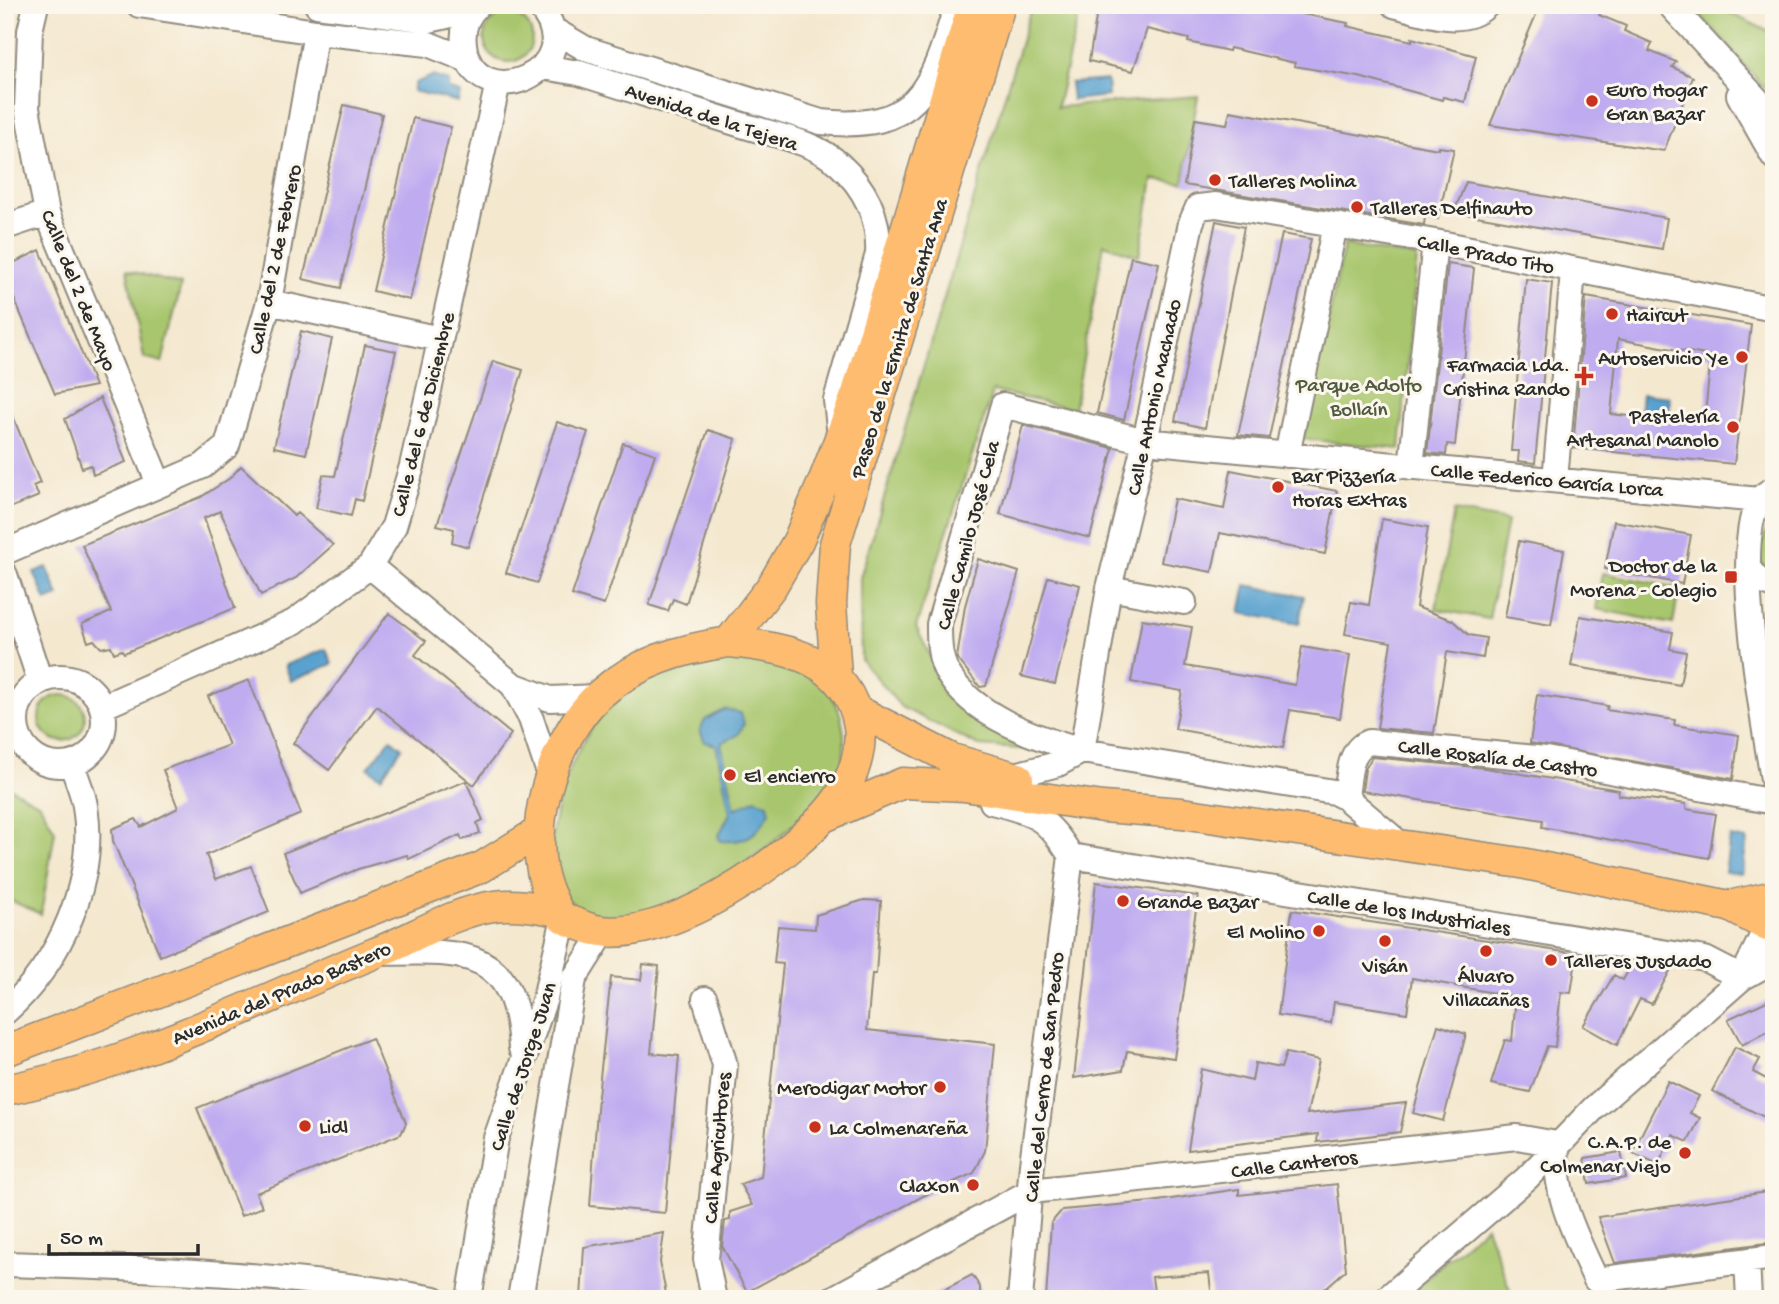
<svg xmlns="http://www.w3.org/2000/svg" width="1779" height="1304" font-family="'Gochi Hand',sans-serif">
	<rect width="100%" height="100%" fill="#fbf7ec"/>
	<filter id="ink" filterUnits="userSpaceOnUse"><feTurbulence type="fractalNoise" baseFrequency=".0143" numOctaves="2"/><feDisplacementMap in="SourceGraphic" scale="14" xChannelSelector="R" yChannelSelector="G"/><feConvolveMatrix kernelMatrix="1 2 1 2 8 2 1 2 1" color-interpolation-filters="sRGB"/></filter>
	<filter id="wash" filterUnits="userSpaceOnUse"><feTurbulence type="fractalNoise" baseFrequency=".00686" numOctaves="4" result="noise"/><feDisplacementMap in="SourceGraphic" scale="28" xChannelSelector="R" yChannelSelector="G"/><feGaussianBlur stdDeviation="1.57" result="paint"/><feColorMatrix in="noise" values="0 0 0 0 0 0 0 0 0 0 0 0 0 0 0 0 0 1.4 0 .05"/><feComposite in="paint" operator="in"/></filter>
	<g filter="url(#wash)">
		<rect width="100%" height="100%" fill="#f4e8cf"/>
		<path fill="#a8c66d" stroke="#6a784c" stroke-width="2" d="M1032,5H1081L1057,107L1198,96L1183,183L1153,179L1139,256L1104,244L1074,409L993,391L916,627L950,696L1038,750L979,746L901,707L861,660L860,578Z
			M1692,5H1713L1774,34V99Z
			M484 38a24 24 0 1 1 48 0a24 24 0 1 1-48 0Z
			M1344,245L1417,257L1400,449L1303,439Z
			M127,270L181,285L162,363L144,358Z
			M1774,509V574L1761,563L1760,549Z
			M1454,511L1507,521L1489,619L1436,609Z
			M1603,573L1679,588L1673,624L1596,609Z
			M744,657C764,661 787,663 806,673C825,683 838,701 842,722C845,736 846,750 841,764C814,828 662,937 591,914C515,890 566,749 606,711C645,674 692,659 744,657Z
			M39 718a23 23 0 1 1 46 0a23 23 0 1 1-46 0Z
			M5,785L40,804L55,831L41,914L5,898Z
			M1486,1226L1513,1298L1402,1299Z"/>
		<path fill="#58a1cf" stroke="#42667d" stroke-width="2" d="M432,76L449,81L448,89L460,93L458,102L413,91L415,83Z
			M1107,80L1108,96L1072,100L1070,83Z
			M1642,394L1670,397L1669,415L1640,412Z
			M47,567L59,596L46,601L34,572Z
			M1246,585L1304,596L1299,624L1240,613Z
			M326,649L332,664L291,681L285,665Z
			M725,709L741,713L744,724L738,735L721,743L735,809L756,799L768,804L770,812C757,835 747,843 721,841L718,837L730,813L716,745L705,742L700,731L705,720Z
			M391,739L402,748L381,777L368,768Z
			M1730,837L1747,840L1742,874L1725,872Z"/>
		<g id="blocks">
			<path fill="#bfacf0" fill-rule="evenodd" d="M1098,5H1150L1172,9V5H1255L1348,23L1347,26L1412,41V38L1476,56L1465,102L1443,97L1442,100L1359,77L1294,66L1295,63L1230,48L1229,51L1188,42L1189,39L1147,29L1133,71L1089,61Z
				M1540,5H1588L1601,11L1599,15L1626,26L1624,31L1652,43L1649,51L1676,62L1672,67L1693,77L1664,151L1490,125Z
				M344,105L382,114L341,288L303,279Z
				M1230,111L1438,149V147L1454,149L1438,219L1425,216L1424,225L1184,185L1195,119L1227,124Z
				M413,118L451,127L410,300L373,291Z
				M1466,182L1667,218L1662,249L1454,212Z
				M1216,221L1244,227L1205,428L1175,421Z
				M1282,234L1311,239L1269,438L1238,435Z
				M40,250L95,386L55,394L9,287L13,285L5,267Z
				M1131,257L1159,263L1124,420L1097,413Z
				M1448,264L1474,268L1455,445L1447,444L1446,455L1427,453Z
				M1526,279L1552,283L1535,463L1518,461L1519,451H1511Z
				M1586,297L1751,325L1734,464L1573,448ZM1618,339L1711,356L1704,424L1611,414Z
				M301,331L332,339L306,454L274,447Z
				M365,345L396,351L362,501L355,499L351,516L316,508L323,475L335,476Z
				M493,361L523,370L468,547L452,542L454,529L437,525Z
				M5,397L40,483L33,486L39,496L5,510Z
				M100,398L126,462L93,475L91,465L82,468L65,419Z
				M557,422L588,432L537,583L506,573Z
				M1023,425L1113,448L1090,538L1000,514Z
				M708,430L736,439L686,604L673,599L668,611L649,605Z
				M623,443L655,454L604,605L572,595Z
				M241,466L294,516L297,513L333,545L296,578L261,595L220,511L204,518L235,608L124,653L122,650L114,653L111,646L101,648L94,640L88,642L82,624L111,612L82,545L201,497L230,478Z
				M1231,470L1337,491L1325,554L1220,533L1212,572L1161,562L1174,499L1224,509Z
				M1382,519L1428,527L1416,607L1452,620L1469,635L1486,638L1483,658L1447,652L1434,733L1377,728L1391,642L1345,634L1351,602L1369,605Z
				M1614,521L1691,535L1682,584L1605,569Z
				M1519,541L1564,550L1551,625L1505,617Z
				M978,559L1019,572L986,686L980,687L957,658L965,606Z
				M1048,577L1080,585L1055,684L1021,676Z
				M389,613L426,641L415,655L511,734L474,785L377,706L329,770L293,743Z
				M1580,616L1673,632L1670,649L1686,652L1680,685L1571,666Z
				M1142,619L1192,627L1185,666L1295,685L1302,647L1350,655L1340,718L1290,710L1283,748L1175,729L1182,691L1131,682Z
				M249,680L301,814L206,855L216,879L251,866L269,912L160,956L113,841L112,829L136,819L141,827L178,808L163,770L229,745L208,696Z
				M1537,695L1608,706L1606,710L1675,720L1674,725L1739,735L1733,779L1530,743Z
				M1372,757L1485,768L1619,790L1618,795L1686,804V809L1716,814L1709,858L1542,827L1543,820L1362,791L1365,769Z
				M466,781L483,820L477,823L480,833L462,840L460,835L409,859L407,855L358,869L300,893L283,853Z
				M1096,882L1198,896L1174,1058L1127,1051L1123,1070L1074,1078Z
				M864,900L881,901L876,974H872L867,1030L995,1044L985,1151L974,1173L923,1196L747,1292L722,1246L725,1221L730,1220V1212L752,1205L740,1184L761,1177L783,964L774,963L778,926L815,929L816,915Z
				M1292,910L1577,954L1571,993L1561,992L1555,1047L1547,1046L1530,1092L1491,1084L1505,1040L1512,1041L1516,997L1412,978L1407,1013L1334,1002L1331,1023L1278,1015Z
				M1633,962L1671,969L1652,1004L1640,999L1617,1045L1583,1026L1614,975L1623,980Z
				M643,964L659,966L651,1053L679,1056L665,1213L590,1206L598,1096L611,977L641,980Z
				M1769,1000L1774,1008V1028L1742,1045L1728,1019Z
				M1438,1025L1466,1034L1443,1121L1413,1113Z
				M372,1038L406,1123L401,1134L256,1193L262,1207L241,1216L197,1108Z
				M1735,1047L1760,1059L1753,1072L1774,1083V1122L1712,1091Z
				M1286,1053L1319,1060L1307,1114L1406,1103L1400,1132L1317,1142L1318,1134L1188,1150L1201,1069L1252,1081L1255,1063L1281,1068Z
				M1668,1081L1699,1096L1690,1113L1700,1118L1688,1142L1673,1135L1658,1165L1632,1153Z
				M1621,1152L1626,1178L1589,1184L1585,1158Z
				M1337,1184L1346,1270L1313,1299H1212L1209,1273L1152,1277L1155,1299H1046L1051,1223L1062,1210L1151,1202L1239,1189V1195Z
				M1774,1191V1242L1615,1263L1598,1217Z
				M664,1233L660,1262L667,1299H581L584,1247Z
				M972,1275L980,1287V1299H926Z"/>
		</g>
	</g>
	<g filter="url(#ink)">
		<use href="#blocks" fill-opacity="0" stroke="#908a7d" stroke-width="2"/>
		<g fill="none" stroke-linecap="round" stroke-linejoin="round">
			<defs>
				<path id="minor" d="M36,5L30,31L27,108L47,213L159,484
					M139,5L316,32L428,44L468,60
					M317,5L429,20L473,10
					M478,5C467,15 462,29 464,44C472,121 597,70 538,5
					M1394,5C1424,12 1462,29 1487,5
					M1670,5L1774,118
					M552,29L586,49L821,122C920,132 931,88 957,5
					M543,67L579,73C633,90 687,108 742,125C774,135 814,141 840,165C866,189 880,218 878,254L836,400L840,437
					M1739,95L1774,157
					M5,227L47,213
					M269,302L440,339
					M1287,455L1335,225
					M1411,467L1435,242
					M1555,480L1573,271
					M1774,489C1769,492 1764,494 1761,498C1729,539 1765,731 1774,785
					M1759,500L1145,441L1003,405L939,624C939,641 939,657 947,672C972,716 1037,738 1082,751L1109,588L1145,441L1191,223L1198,207L1216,205L1435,242L1774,309
					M5,552L203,466L227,446L269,302L316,32
					M370,566L513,685L550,699L597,697
					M1749,569L1758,580L1774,586
					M5,575L40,681
					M1109,588L1184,602
					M16 721a44 44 0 1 1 88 0a44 44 0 1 1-88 0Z
					M513,685L531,719L550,776
					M102,707L294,622L370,566L394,526L412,466L498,83
					M1011,776L1058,764L1082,751L1334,792L1346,798L1400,844
					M1346,798C1349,778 1348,749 1369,742L1546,759L1774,802
					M992,802C1036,813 1047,818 1071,856
					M1071,856L1705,959L1742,978
					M381,953C464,951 515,947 521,1048
					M1742,978L1767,926
					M705,999L725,1065L706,1259L714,1299
					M5,1012C60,964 97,879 85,806C83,792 76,778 72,764
					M1747,1261L1749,1299
					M5,1264C149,1268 292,1274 435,1299
					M469,1299L496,1138L545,998L564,918
					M520,1299L574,979L603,933
					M832,1299L1031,1191L1517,1137L1557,1144C1553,1194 1576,1236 1596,1280L1774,1257
					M1020,1299L1032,1164L1071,856
					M1386,1299L1527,1178L1594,1108L1742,978L1774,960"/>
				<path id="major" d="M729,642C787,647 848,659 859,726C862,750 854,776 840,796C802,853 659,952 588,928C581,925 571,922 564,918C557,913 554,903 550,895C522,837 552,738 599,695C636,662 681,649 729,642Z
					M729,642L772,586L798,541L824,480L857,393L973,5
					M836,676L831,604L835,544L1000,5
					M856,710L952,759L1018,778
					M826,816L903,783L964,786L1103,807L1182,813L1521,863L1729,906L1767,926
					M1729,906L1774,896
					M5,1051L482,867L540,831
					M5,1090C135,1065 254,1002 375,953C414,938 452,912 494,906C515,903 537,907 558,911"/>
			</defs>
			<use href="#minor" stroke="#908a7d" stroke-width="28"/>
			<use href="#major" stroke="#908a7d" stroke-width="33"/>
			<use href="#minor" stroke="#fff" stroke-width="24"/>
			<use href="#major" stroke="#febc70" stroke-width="30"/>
		</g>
	</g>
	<g fill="#c8321e" stroke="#fbf7ec" stroke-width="2.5">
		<circle cx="1592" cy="101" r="7"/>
		<circle cx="1215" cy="180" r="7"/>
		<circle cx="1357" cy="207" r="7"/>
		<circle cx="1612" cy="314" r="7"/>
		<circle cx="1742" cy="357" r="7"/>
		<path d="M1580.5 365.5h7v7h7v7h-7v7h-7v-7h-7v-7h7z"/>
		<circle cx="1733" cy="427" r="7"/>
		<circle cx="1278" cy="487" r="7"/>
		<rect x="1724" y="570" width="14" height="14" rx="3.5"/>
		<circle cx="730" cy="775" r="7"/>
		<circle cx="1123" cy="901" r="7"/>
		<circle cx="1319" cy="931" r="7"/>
		<circle cx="1385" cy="941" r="7"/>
		<circle cx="1486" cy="951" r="7"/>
		<circle cx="1551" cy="960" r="7"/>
		<circle cx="940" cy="1087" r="7"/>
		<circle cx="305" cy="1126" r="7"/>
		<circle cx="815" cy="1127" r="7"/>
		<circle cx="1685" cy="1153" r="7"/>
		<circle cx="973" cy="1185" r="7"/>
	</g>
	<g text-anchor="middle" stroke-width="6" stroke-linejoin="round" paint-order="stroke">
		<g font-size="21" fill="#2b2b2b" stroke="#fbf7ec" text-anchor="start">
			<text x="1606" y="96">Euro Hogar<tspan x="1606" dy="24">Gran Bazar</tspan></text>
			<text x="1229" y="187">Talleres Molina</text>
			<text x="1371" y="214">Talleres Delfinauto</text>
			<text x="1626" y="321">Haircut</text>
			<text x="1728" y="364" text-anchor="end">Autoservicio Ye</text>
			<text x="1570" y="371" text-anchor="end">Farmacia Lda.<tspan x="1570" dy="24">Cristina Rando</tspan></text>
			<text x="1719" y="422" text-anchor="end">Pastelería<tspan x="1719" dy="24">Artesanal Manolo</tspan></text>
			<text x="1292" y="482">Bar Pizzería<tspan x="1292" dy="24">Horas Extras</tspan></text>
			<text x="1717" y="572" text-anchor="end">Doctor de la<tspan x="1717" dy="24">Morena - Colegio</tspan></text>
			<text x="744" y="782">El encierro</text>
			<text x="1137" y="908">Grande Bazar</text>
			<text x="1305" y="938" text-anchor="end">El Molino</text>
			<text x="1565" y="967">Talleres Jusdado</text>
			<text x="1385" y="972" text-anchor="middle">Visán</text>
			<text x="1486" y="982" text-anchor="middle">Álvaro<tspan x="1486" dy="24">Villacañas</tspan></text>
			<text x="926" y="1094" text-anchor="end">Merodigar Motor</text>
			<text x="319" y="1133">Lidl</text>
			<text x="829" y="1134">La Colmenareña</text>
			<text x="1671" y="1148" text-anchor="end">C.A.P. de<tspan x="1671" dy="24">Colmenar Viejo</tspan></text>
			<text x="959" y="1192" text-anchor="end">Claxon</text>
		</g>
		<g font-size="21" fill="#2b2b2b" stroke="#fbf7ec">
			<text transform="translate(712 116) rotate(18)" y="7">Avenida de la Tejera</text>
			<text transform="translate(1486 253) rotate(11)" y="7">Calle Prado Tito</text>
			<text transform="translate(274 259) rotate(-78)" y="7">Calle del 2 de Febrero</text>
			<text transform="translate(80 290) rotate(68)" y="7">Calle del 2 de Mayo</text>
			<text transform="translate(898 338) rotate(-73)" y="7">Paseo de la Ermita de Santa Ana</text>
			<text transform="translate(1153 397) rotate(-78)" y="7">Calle Antonio Machado</text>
			<text transform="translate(422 414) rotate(-76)" y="7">Calle del 6 de Diciembre</text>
			<text transform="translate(1547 479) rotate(5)" y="7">Calle Federico García Lorca</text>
			<text transform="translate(967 535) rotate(-75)" y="7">Calle Camilo José Cela</text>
			<text transform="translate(1498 757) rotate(7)" y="7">Calle Rosalía de Castro</text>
			<text transform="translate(1409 911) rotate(9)" y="7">Calle de los Industriales</text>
			<text transform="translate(281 992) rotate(-23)" y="7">Avenida del Prado Bastero</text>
			<text transform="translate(522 1066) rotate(-72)" y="7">Calle de Jorge Juan</text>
			<text transform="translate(1043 1077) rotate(-84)" y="7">Calle del Cerro de San Pedro</text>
			<text transform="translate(716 1148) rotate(-85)" y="7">Calle Agricultores</text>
			<text transform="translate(1294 1163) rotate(-7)" y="7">Calle Canteros</text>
		</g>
		<g font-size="21" fill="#505a3f" stroke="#fbf7ec">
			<text x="1359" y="391">Parque Adolfo<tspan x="1359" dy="24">Bollaín</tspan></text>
		</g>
	</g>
	<rect width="1779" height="1304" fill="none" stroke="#fbf7ec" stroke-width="28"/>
	<path d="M49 1244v10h149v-10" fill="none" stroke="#2b2b2b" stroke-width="3.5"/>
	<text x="60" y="1244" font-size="21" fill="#2b2b2b" stroke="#fbf7ec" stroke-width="5" paint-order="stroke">50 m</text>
</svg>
